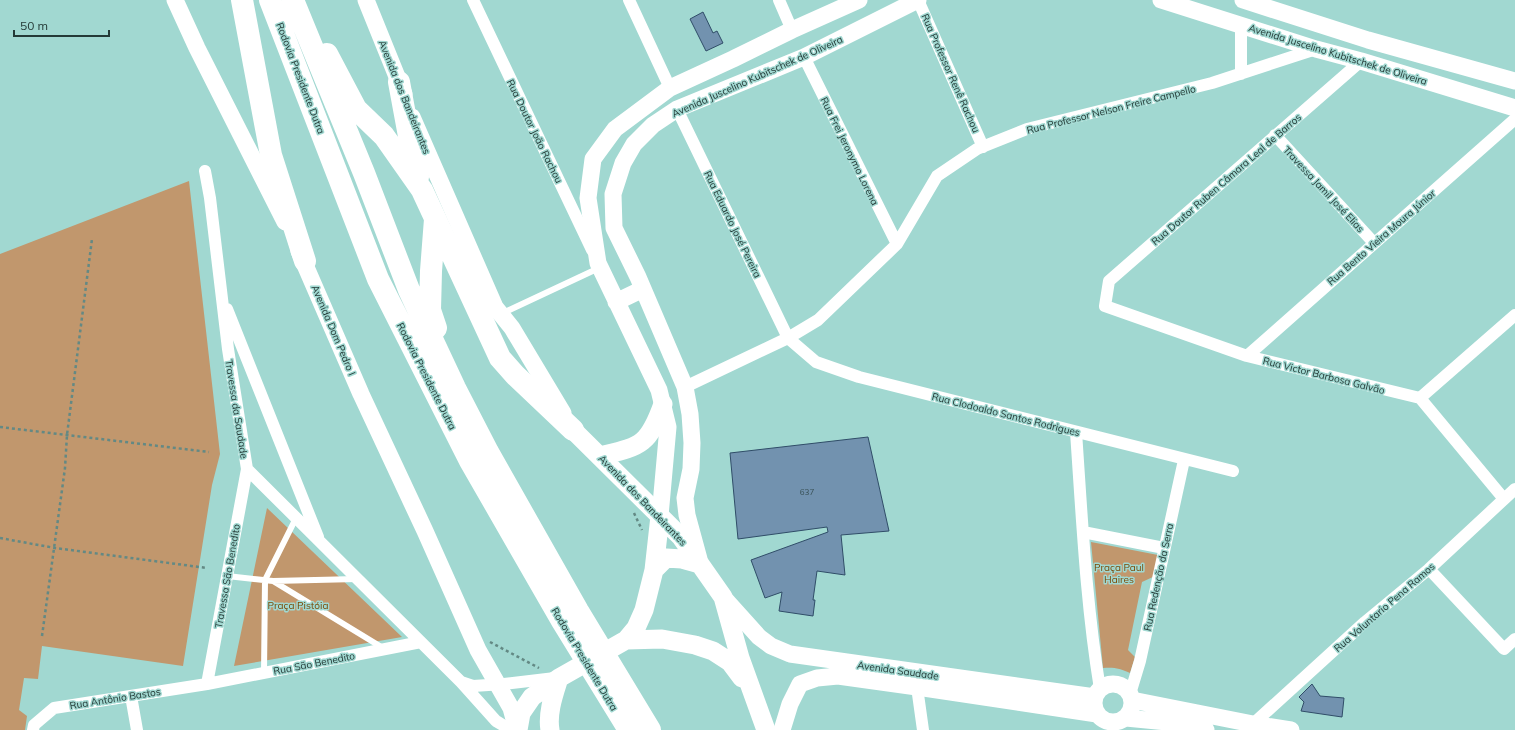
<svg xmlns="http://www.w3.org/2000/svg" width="1515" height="730" font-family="Mulish,sans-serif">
	<rect width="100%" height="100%" fill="#a1d8d1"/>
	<path fill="#c1976d" d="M189,181L220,454L212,485L183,666L42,646L38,679L24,678L19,710L27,716L25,730H0V254Z
		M267,508L402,637L234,666Z
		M1091,542L1158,555L1155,576L1142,582L1128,650L1135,657L1130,673C1120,668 1113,667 1103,668Z"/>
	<path fill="#7292af" stroke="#304d68" d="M703,12L713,33L717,31L723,43L706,51L690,19Z
		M868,437L889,531L841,535L845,575L817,571L813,600H815L813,616L779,611L782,592L765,598L751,560L828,532L827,527L738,539L730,453Z
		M1312,684L1320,696L1344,698L1342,717L1301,711L1304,702L1299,697Z"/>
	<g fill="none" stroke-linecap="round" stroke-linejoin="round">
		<path stroke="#638984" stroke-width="2.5" stroke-dasharray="3 3" stroke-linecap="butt" d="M0,427L209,452
			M634,513L642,530
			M0,538L55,548L207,568
			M42,636L65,468L67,435L92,239
			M490,642L539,668"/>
		<path stroke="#fff" stroke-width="6" d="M505,312L599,268
			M227,576L273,581L383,648
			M273,581L357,579
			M264,673L265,580L296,518"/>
		<path stroke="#fff" stroke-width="12" d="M473,0L592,250
			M629,0L670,88
			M779,0L792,30
			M918,0L983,147
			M804,57L897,244
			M1361,61L1109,281L1105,306L1247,356L1420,398L1504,499
			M1241,74V25
			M677,109L788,338L816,362L859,377L1233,471
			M1275,135L1374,243
			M205,171L210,198L228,349L247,469L461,682L496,721L511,730
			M227,309L318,537
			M1247,356L1515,119
			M685,387L788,338L818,320L897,244L937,176L977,149L1027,129L1212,83L1316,49
			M1420,398L1515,315
			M1076,432C1082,518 1086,604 1100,689
			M1083,532L1164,548
			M1429,569L1504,649L1515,639
			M461,682L473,686L504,684L555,678
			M207,684L247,469
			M917,687L923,730
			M1130,694L1140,661L1184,460
			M131,696L137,730
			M1253,724L1365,622L1429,569L1515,489
			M33,730L34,725L54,708L207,684L421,642"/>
		<path stroke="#fff" stroke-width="17" d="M175,0L197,48L285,222
			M366,0L404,94
			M1161,0L1316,49L1361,61L1515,108
			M1243,0L1368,40L1515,81
			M412,117L495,307L512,328L563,413
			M299,251L361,394L425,531L478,650L511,708L517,730
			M616,302L643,289
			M660,516L668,427L659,390L598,263L588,198L593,159L615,129L670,88L733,59L792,30L859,0
			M699,559L687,515L685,498L691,469L692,443L690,414L685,387L638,277L614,228L613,194L623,163L634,144L653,125L677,109L804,57L918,0
			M723,597L759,637L771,646L790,654L1095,697
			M1094 703a19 19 0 1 1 38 0a19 19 0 1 1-38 0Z
			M1132,700L1253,724L1291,730
			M1126,718L1177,723L1206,730
			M782,730L790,704L800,684L817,678L838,676L917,687L1097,714"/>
		<path stroke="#fff" stroke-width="19" d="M573,430L681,537L723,597L740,658L766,730
			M600,456C641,446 648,446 663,404
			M654,570L666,558L682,559L700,564
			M626,640L662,639L695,645L713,651L730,662L742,678
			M518,730L521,713L532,697L559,678L626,640L636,628L644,610L654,570L660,516
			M550,730C547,713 554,694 559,678"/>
		<path stroke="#fff" stroke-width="22" d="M242,0L271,155L305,261
			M270,0L378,279L470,461L562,621L629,730
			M293,0L364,173L409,290L455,388L488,452L578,611L650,730
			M327,54L356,109L384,136L422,190L500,358L515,375L573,430
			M399,82L411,147L418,177
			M435,219L431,271L430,310L436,328"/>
	</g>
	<g text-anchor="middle" stroke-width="3" stroke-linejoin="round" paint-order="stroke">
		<g font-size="8" fill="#385055">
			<text x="807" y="495">637</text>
		</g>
		<g font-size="10" fill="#243a37" stroke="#a1d8d1">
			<text transform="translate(1338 54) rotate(17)" y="4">Avenida Juscelino Kubitschek de Oliveira</text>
			<text transform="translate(951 73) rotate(66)" y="4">Rua Professor Renê Rachou</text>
			<text transform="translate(757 76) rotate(-24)" y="4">Avenida Juscelino Kubitschek de Oliveira</text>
			<text transform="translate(301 78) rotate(69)" y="4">Rodovia Presidente Dutra</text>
			<text transform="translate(405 97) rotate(68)" y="4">Avenida dos Bandeirantes</text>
			<text transform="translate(1111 109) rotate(-14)" y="4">Rua Professor Nelson Freire Campello</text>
			<text transform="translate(535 131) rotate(64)" y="4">Rua Doutor João Rachou</text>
			<text transform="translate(850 151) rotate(64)" y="4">Rua Frei Jeronymo Lorena</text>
			<text transform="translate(1226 179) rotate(-41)" y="4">Rua Doutor Ruben Câmara Leal de Barros</text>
			<text transform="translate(1324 189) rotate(47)" y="4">Travessa Jamil José Elias</text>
			<text transform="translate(733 224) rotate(64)" y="4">Rua Eduardo José Pereira</text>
			<text transform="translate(1381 237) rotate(-41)" y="4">Rua Bento Vieira Moura Júnior</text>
			<text transform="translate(334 330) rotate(67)" y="4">Avenida Dom Pedro I</text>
			<text transform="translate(1324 375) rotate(14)" y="4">Rua Victor Barbosa Galvão</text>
			<text transform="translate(427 376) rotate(63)" y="4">Rodovia Presidente Dutra</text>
			<text transform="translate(237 409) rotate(81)" y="4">Travessa da Saudade</text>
			<text transform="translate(1006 414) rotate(14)" y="4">Rua Clodoaldo Santos Rodrigues</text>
			<text transform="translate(643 500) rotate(46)" y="4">Avenida dos Bandeirantes</text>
			<text transform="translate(227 576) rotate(-80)" y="4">Travessa São Benedito</text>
			<text transform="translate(1158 577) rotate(-78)" y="4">Rua Redenção da Serra</text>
			<text transform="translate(1384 607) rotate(-41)" y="4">Rua Voluntario Pena Ramos</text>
			<text transform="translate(585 659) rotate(59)" y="4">Rodovia Presidente Dutra</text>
			<text transform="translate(314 663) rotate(-11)" y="4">Rua São Benedito</text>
			<text transform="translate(898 670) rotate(8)" y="4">Avenida Saudade</text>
			<text transform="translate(115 698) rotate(-9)" y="4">Rua Antônio Bastos</text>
		</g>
		<g font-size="10" fill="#794905" stroke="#a1d8d1">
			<text x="1119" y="571">Praça Paul<tspan x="1119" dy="12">Haires</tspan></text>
			<text x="298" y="609">Praça Pistóia</text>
		</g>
	</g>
	<path d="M14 30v6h95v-6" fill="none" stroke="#243a37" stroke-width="2"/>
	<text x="20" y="30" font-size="12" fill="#243a37" stroke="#a1d8d1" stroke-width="3" paint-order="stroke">50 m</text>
</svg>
